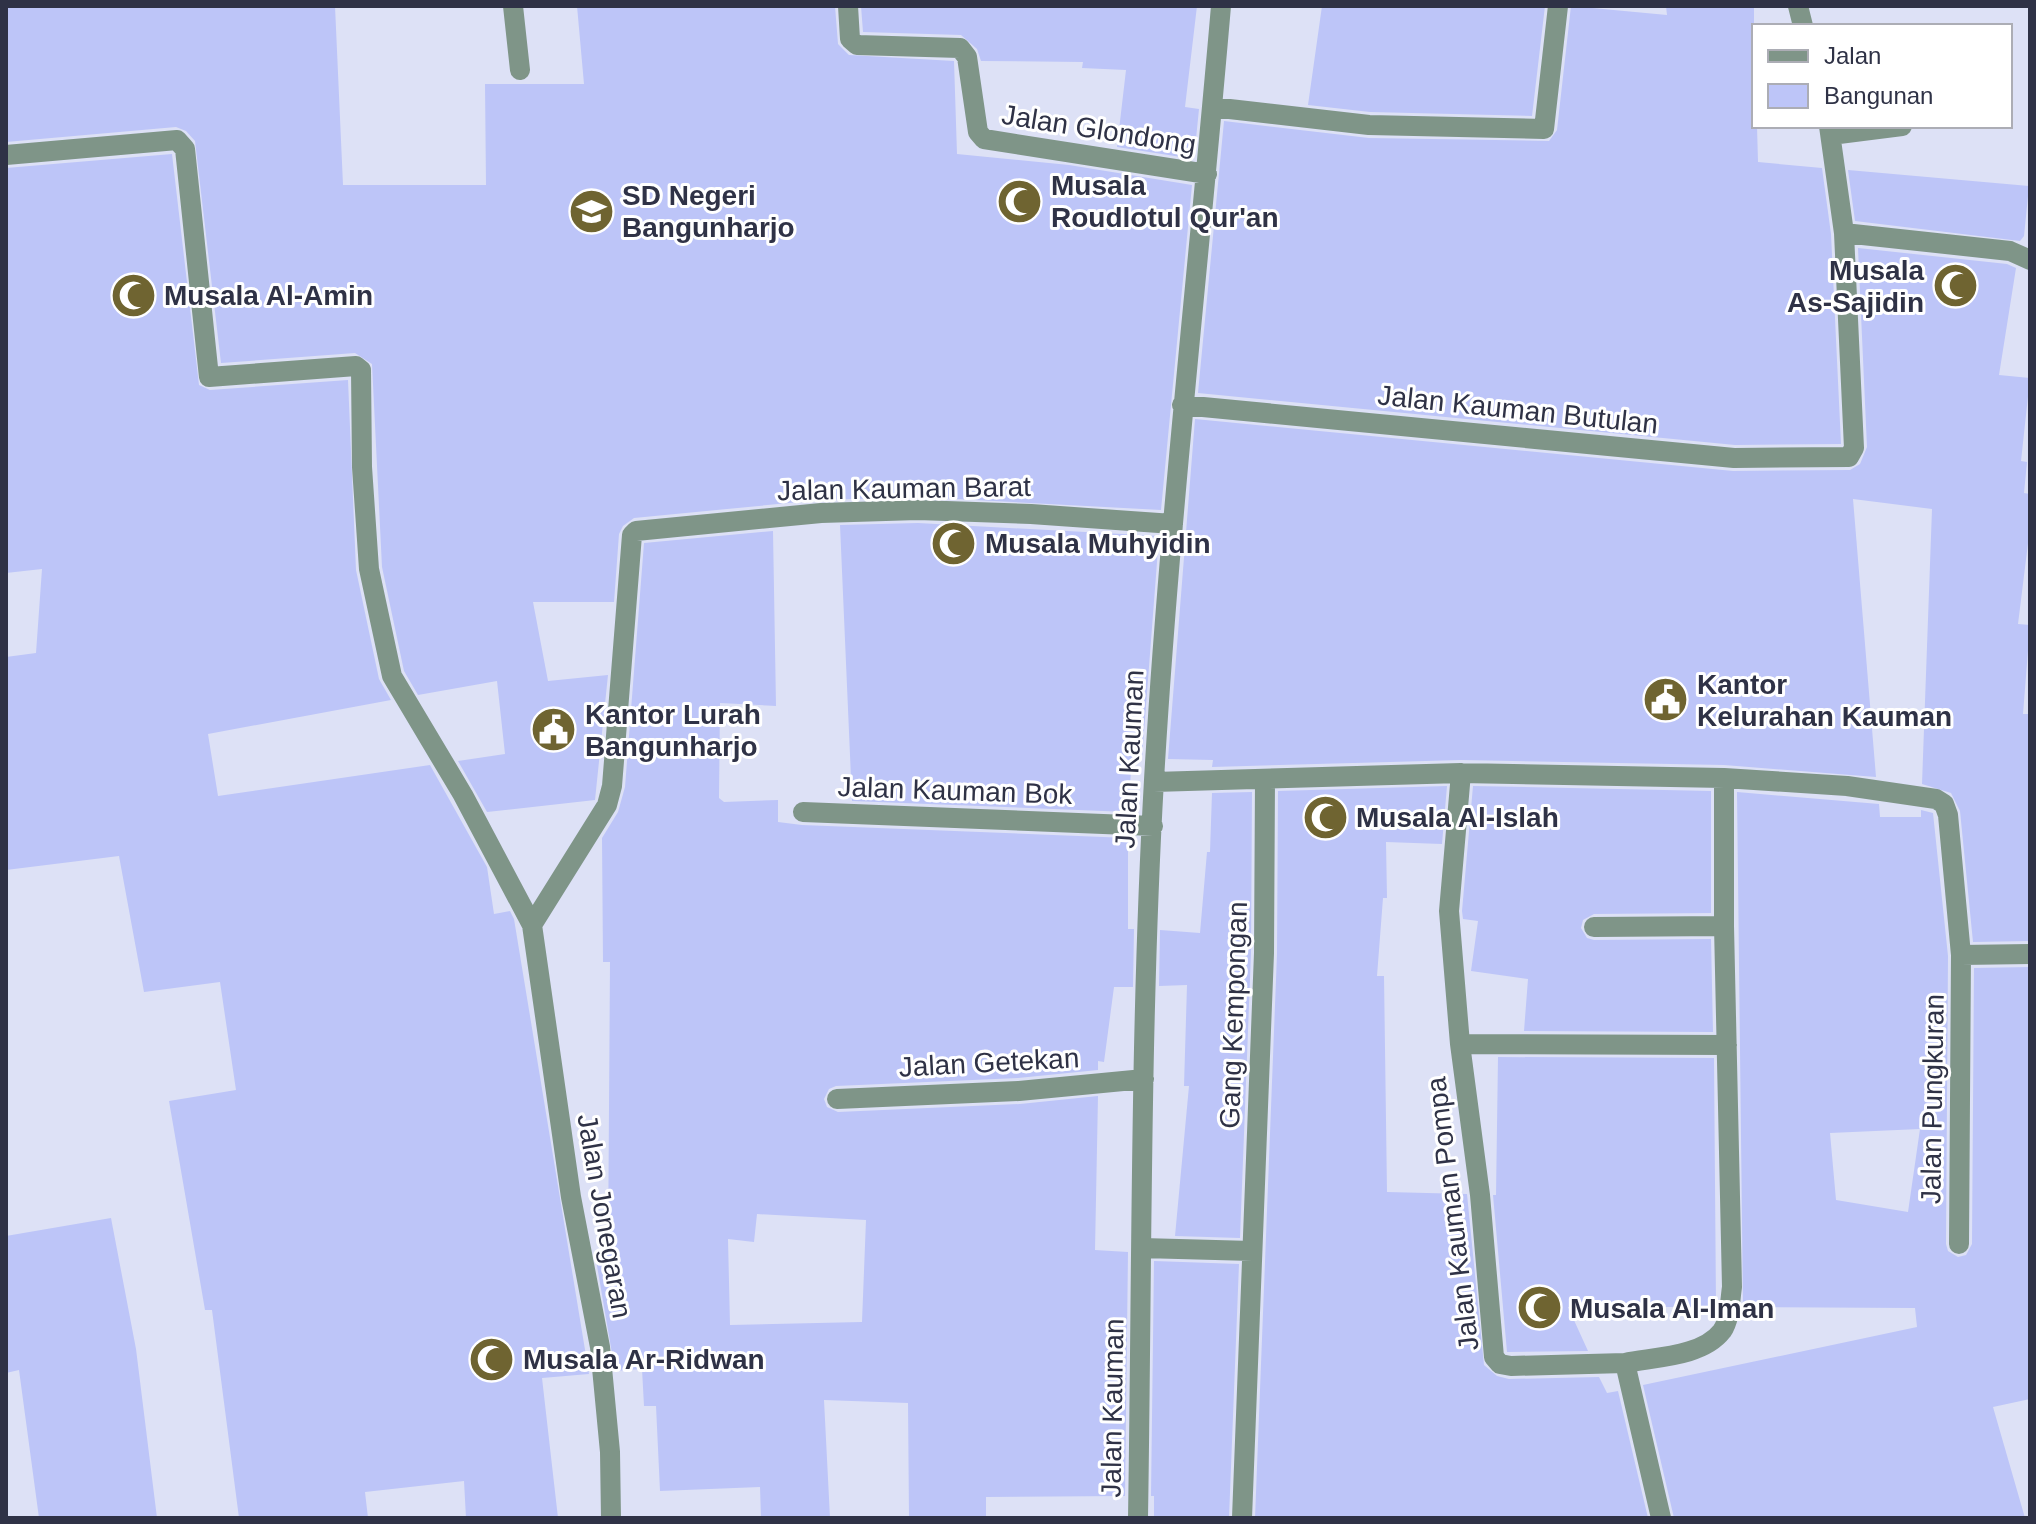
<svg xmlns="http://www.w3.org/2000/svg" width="2036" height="1524" font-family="Helvetica,sans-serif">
	<rect width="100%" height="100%" fill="#dde1f6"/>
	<path fill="#bdc5f8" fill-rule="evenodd" d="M6,6H335L343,185H486L485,84H584L577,6H835L838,44L849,55L954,61L957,154L1069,165L1192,185L1161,510L918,497L820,500L634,518L623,526L619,534L614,602H533L548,681L608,675L595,800L487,812L458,761L505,754L497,681L418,695L404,671L382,567L372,364L355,353L221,363L195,141L186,131L176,127L6,142Z
		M861,6H1197L1185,107L1199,109L1194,159L1117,147L1126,70L1082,68L1083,62L981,61L977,49L961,35L863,32Z
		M1322,6H1545L1532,116L1370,112L1308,105Z
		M1571,6L1667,15L1666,6H1754V126H1757L1758,162L1822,168L1831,234L1841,444L1735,445L1198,393L1224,121L1369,138L1549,141L1557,130Z
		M172,154L199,385L210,390L348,380L356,570L379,679L391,700L208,734L218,796L430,765L487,867L494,914L510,911L514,919L589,1374L542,1378L558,1518H466L464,1481L365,1492L368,1518H239L212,1310H205L169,1101L236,1090L220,982L144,992L119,856L6,870V657L36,653L42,569L6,573V168Z
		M1848,170L2029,186L2024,236L2020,241L1855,221Z
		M1858,248L2007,264L2016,268L1999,375L2030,378L2021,461L2027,462L2024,493L2030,494V527L2018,624L2030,625L2023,714H2030V941L1973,942L1960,811L1951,793L1922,784L1932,509L1853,499L1876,777L1724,765L1461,760L1212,767L1213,760L1168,759L1195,419L1733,471L1850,470L1860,464L1867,447Z
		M918,523L1159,536L1142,758H1132L1128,812L852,801L840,525Z
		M773,531L776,706L720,703L719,798L724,802L778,800V822L802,825L1128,838V929H1134L1133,987H1114L1104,1062L1098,1061V1070L1018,1078L836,1086L829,1089L824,1099L827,1107L838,1112L1020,1104L1098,1096L1095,1250L1128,1252L1125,1496L986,1497V1518H909L908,1403L824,1400L830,1518H761L760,1487L660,1491L656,1406H644L642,1369L615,1371L595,1254L608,1253L610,962H603L602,838L618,812L625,787L644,543ZM757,1214L866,1220L862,1322L730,1325L728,1239L754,1242Z
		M1447,786L1442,844L1386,842L1387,898H1383L1377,976H1384L1387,1192L1467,1194L1484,1365L1497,1376L1509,1379L1599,1377L1607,1393L1618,1391L1648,1518H1255L1277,954L1278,791Z
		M1473,786L1711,791V913L1594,914L1583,920L1581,928L1587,938L1594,940L1711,939L1713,1032L1524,1031L1528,979L1471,971L1478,921L1463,919L1462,911Z
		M1252,792L1251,953L1240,1238L1175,1236L1189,1086H1184L1187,985L1159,986L1160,930L1200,933L1207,852H1210L1212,793Z
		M1737,792L1879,804L1880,817H1921V810L1933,813L1948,956L1946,1244L1948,1251L1958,1257L1966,1255L1972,1244L1974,968L2030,967V1399L1993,1407L2025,1518H1674L1643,1385L1917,1327L1915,1308L1743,1307ZM1920,1129L1908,1212L1836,1200L1830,1133Z
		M1498,1057L1714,1058L1716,1307H1568L1588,1351L1507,1352L1493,1195H1496Z
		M111,1218L136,1349L157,1518H39L19,1370L6,1373V1236Z
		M1154,1261L1239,1264L1229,1518H1154V1496H1151Z"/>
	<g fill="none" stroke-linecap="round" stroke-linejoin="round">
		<path stroke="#7f9588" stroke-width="20" d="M513,6L520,70
			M848,6L850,39L857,45L960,48L967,57L978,132L984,139L1207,174
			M1798,6L1803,26
			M1212,107L1369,125L1544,129L1558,6
			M1831,135L1902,126
			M6,155L177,140L185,149L209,377L356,366L361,370L362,467L369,569L392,676L463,795L532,925L571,1197L600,1347L610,1452L611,1518
			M1844,233L2010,251L2030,260
			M1182,405L1734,458L1849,457L1854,448L1844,233L1829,126
			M1461,773L1449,911L1460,1044L1480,1195L1494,1357L1500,1364L1511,1366L1625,1363L1661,1518
			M1154,782L1461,773L1724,778L1847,786L1936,799L1944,804L1948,815L1961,955L2030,954
			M803,812L1153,826
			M532,925L607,805L612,786L632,535L636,531L821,513L918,510L1031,514L1173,524
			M1594,927L1724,926V778
			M1460,1044L1727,1045
			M837,1099L1019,1091L1144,1079
			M1959,1244L1961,955
			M1142,1248L1252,1251
			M1625,1363C1654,1357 1702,1357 1722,1331C1730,1320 1730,1300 1732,1287L1724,926
			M1138,1518C1142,1272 1140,1025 1154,780C1169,521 1199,264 1221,6
			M1242,1518L1264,953L1265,780"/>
	</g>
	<defs>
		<symbol id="mosque-disc" viewBox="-11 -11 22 22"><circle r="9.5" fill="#6f6431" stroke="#fff"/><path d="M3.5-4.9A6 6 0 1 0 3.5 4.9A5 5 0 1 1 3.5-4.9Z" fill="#fff"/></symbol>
		<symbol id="school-disc" viewBox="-11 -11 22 22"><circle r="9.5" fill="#6f6431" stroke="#fff"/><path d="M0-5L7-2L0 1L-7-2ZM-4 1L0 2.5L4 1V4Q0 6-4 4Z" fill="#fff"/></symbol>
		<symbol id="civic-disc" viewBox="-11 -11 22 22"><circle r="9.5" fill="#6f6431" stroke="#fff"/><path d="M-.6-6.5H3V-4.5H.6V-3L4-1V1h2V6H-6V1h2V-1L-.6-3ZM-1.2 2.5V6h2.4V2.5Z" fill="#fff"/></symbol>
	</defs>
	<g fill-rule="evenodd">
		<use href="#mosque-disc" x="994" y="176" width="51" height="51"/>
		<use href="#school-disc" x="566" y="186" width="51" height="51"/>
		<use href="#mosque-disc" x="1930" y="260" width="51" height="51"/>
		<use href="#mosque-disc" x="108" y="270" width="51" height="51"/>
		<use href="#mosque-disc" x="928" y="518" width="51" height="51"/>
		<use href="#civic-disc" x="1640" y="674" width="51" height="51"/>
		<use href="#civic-disc" x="528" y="704" width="51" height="51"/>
		<use href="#mosque-disc" x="1300" y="792" width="51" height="51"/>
		<use href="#mosque-disc" x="1514" y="1282" width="51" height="51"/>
		<use href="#mosque-disc" x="466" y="1334" width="51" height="51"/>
	</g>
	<g text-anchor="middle" stroke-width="6" stroke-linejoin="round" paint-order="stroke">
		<g font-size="28" fill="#2f3246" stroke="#fff">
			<text transform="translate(1099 129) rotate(9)" y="10">Jalan Glondong</text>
			<text transform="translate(1518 409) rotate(6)" y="10">Jalan Kauman Butulan</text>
			<text transform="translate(904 488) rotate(-1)" y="10">Jalan Kauman Barat</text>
			<text transform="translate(1129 759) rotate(-87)" y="10">Jalan Kauman</text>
			<text transform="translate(955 790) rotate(2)" y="10">Jalan Kauman Bok</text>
			<text transform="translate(1233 1015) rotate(-88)" y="10">Gang Kempongan</text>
			<text transform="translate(989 1062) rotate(-3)" y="10">Jalan Getekan</text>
			<text transform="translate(1932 1099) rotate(-89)" y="10">Jalan Pungkuran</text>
			<text transform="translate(1452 1214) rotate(-97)" y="10">Jalan Kauman Pompa</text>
			<text transform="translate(605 1216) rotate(80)" y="10">Jalan Jonegaran</text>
			<text transform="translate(1112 1408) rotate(-89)" y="10">Jalan Kauman</text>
		</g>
		<g font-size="28" font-weight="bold" fill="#2f3246" stroke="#fff" text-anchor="start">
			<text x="1051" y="195">Musala<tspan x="1051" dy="32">Roudlotul Qur'an</tspan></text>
			<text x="622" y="205">SD Negeri<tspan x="622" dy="32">Bangunharjo</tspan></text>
			<text x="1924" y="280" text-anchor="end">Musala<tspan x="1924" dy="32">As-Sajidin</tspan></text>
			<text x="164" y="305">Musala Al-Amin</text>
			<text x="985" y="553">Musala Muhyidin</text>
			<text x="1697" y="694">Kantor<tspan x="1697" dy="32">Kelurahan Kauman</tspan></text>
			<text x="585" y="724">Kantor Lurah<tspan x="585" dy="32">Bangunharjo</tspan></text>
			<text x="1356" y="827">Musala Al-Islah</text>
			<text x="1570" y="1318">Musala Al-Iman</text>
			<text x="523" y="1369">Musala Ar-Ridwan</text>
		</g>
	</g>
	<rect width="2036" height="1524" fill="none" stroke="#2f3246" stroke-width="16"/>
	<rect x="1752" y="24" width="260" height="104" fill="#ffffff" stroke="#acadb5" stroke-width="2"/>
	<rect x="1768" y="50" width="40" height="12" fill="#7f9588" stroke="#acadb5" stroke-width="2"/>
	<text x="1824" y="64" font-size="24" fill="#2f3246">Jalan</text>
	<rect x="1768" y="84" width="40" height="24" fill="#bdc5f8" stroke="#acadb5" stroke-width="2"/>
	<text x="1824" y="104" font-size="24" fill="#2f3246">Bangunan</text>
</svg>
